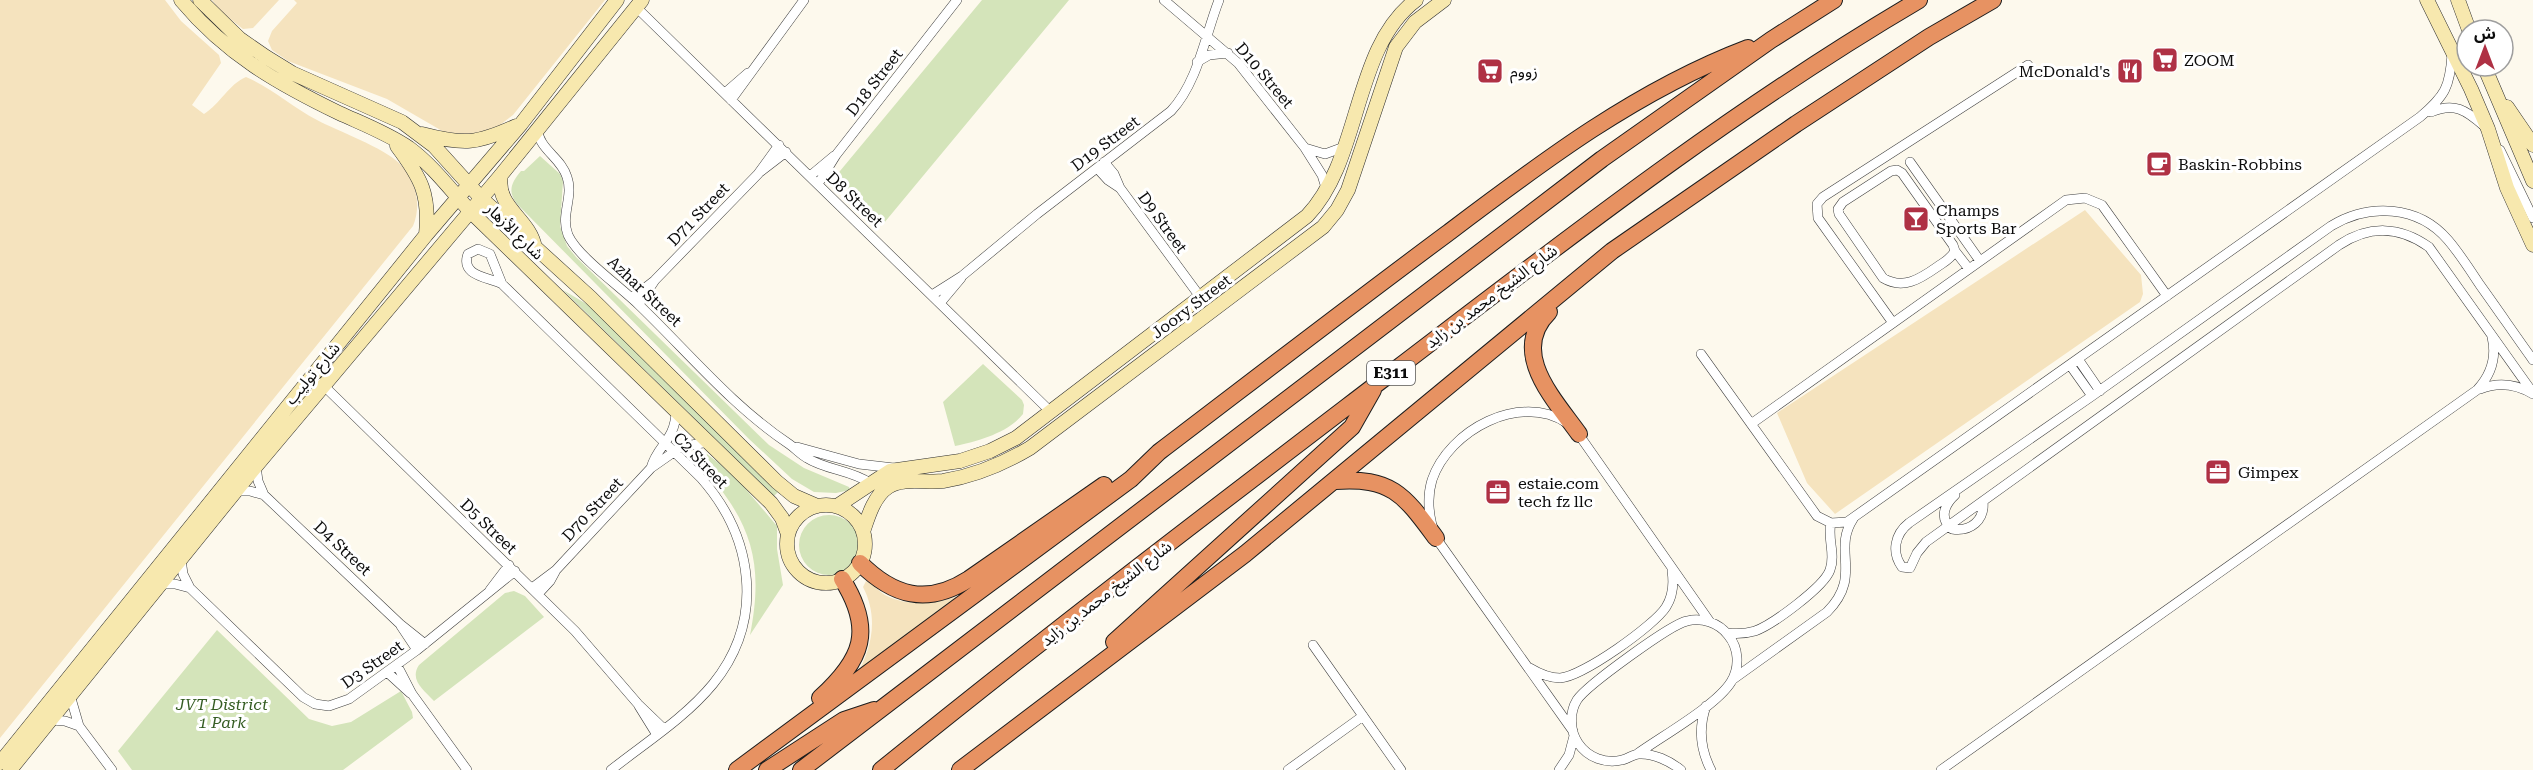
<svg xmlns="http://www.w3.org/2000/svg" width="2533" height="770" font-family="'Roboto Serif','Noto Sans Arabic',serif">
	<rect width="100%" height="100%" fill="#fdf9ed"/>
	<path fill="#d4e4ba" d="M982,0H1069L884,223L835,177Z
		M540,156L560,174L563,181L560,226L567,246L576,257L769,445L804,468L849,487L850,490L836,493L814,492L792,479L749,439L518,205C507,192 511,183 521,171H524Z
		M563,290L590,306L779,491L774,496Z
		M983,364L1022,400L1024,405L1023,414C1008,433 978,441 955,446L943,402Z
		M707,454L733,474L777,526V549L783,585L750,635C765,559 750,520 699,463Z
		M799 545a30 30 0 1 1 60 0a30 30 0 1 1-60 0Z
		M514,591L525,596L544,617L434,701C424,690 409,680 419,665L505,593Z
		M217,630L309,719L332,726L351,722L401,691L412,712L413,718L343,770H132L118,751Z"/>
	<path fill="#f5e3be" d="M0,0H165L181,21L219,55L221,63L192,105L204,114C220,104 229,84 246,77C272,88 292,107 317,120C338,131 384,148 399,163C416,179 422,205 413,226L0,738Z
		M212,0H279L253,28L243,29L221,12Z
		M294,0H605L513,115L500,125L474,135L444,132L387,99L288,61L272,50L268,41L272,31L297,3Z
		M2085,210L2141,275L2143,294L2140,302L1835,514L1807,483L1777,413Z
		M866,581C874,584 878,591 885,595C908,607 936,604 959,596L855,678C872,649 879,618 863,587Z"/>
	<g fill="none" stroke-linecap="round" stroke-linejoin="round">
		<defs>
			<path id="street" d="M1164,0L1238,63L1305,148L1325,154L1344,147
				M636,7L1052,413
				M1197,62L1209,55L1228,53
				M725,93L748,73
				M731,100L804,0
				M2431,112C2454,102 2466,110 2484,126
				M537,128C539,150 561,157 567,177C574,197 560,215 568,235C578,257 621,287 639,305C688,352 732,406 789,444C795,448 800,454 807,458C826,470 851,470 870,483
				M1305,148L1322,175L1327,191
				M2500,150L2533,218
				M1104,162L1114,174L1120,188
				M1910,162L1980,261
				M1097,168L1108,180L1120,188L1201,298
				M1897,170L1902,173L1953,245L1955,251C1951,259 1944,262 1937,267C1920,279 1903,290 1883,278L1839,214L1838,209L1843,202L1891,171Z
				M760,172L786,152
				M810,176L834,156
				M818,184L836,155L957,0
				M478,249L490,254L502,284C488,277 460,276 468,254Z
				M1955,251L1969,269
				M502,284L701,478C754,538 765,620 713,684C685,718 645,743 611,770
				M932,295L962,276L1037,214L1171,111C1198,82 1205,36 1219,0
				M632,298L654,281
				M940,303L961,278
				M639,304L655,280L758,174L779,145
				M1893,323L1818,218L1817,204L1823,197L2028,65
				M1701,354L1817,516L1831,523L1847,522L2420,117C2445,96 2450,87 2452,54
				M2078,359L2100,391
				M2533,360C2515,335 2498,310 2480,285C2470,270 2460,254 2448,240C2418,205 2369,203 2331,226L2092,396L1909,523C1895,534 1891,552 1902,567L1910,568L1917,553L1926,542L2339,245C2369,225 2400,226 2429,247L2533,393
				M2070,365L2092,396
				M321,383L575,631L638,704L664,729
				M2480,389C2498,382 2516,384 2533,394
				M1567,423C1520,392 1449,430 1432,480C1426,500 1429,519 1436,538L1573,731
				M1751,424L2066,200L2085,198L2102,205L2167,296
				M1577,432L1710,622
				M797,447L859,464L894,468
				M256,466L258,481L264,495L400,624L425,644
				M651,468L681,447L708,442
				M235,491H250L264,495
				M1955,495C1944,505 1939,519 1952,529C1971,532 1985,520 1983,501
				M181,559L183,574L190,588L303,697L315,704L329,706L349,699L417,650L515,571
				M160,584H175L190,588
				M532,588L556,570
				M490,590L509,565
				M538,594L550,581L556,570L651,468C657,445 675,441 676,412
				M401,626L417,650
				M1727,633C1736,634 1745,634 1755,631C1772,625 1824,587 1830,570C1836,554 1827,539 1831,523
				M1313,645L1401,770
				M397,665L412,694L467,770
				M1530,668C1540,674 1549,678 1560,678C1582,677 1655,625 1666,607C1673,596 1674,584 1672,571
				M387,672L410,693
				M1732,680L1827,612C1863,576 1832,551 1853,519
				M70,695L79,726L112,770
				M639,706L657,735
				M1706,706C1698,729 1700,749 1711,770
				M51,720L65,721L79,726
				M1637,754C1662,736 1716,706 1731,682C1740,667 1739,648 1728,635C1719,623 1702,617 1687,621C1671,624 1586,686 1577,700C1569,713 1570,731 1578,743C1588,758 1606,764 1622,760C1628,759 1633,754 1639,754C1653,753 1670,761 1681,770
				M1288,770L1363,716
				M1559,770L1569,755L1574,736
				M1941,770L2477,390C2491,375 2497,358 2492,337"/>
			<path id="secondary" d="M181,0C226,54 277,83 339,113C363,124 387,133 409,148C432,165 450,189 469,210L771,503L782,518L788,534
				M200,0L240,39L266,57L292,73L402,122L434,146L481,198L591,298L777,482L794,496L817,506
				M2427,0L2471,89L2488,129L2507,188L2533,245
				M2458,0L2469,30
				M2484,66L2533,181
				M2507,107L2533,145
				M422,134C464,145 477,144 516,126
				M397,146C421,178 430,194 426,235
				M501,175C495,208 530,218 535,248
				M787 544a39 39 0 1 1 78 0a39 39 0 1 1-78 0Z
				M837,506L890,471L960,461L990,451L1016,438L1307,216C1362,159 1352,48 1416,0
				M863,532C868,517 874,496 888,487C903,477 925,483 943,481C974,476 1003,464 1030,448L1323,227L1337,210L1348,190L1396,47L1415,22L1444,0
				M0,763L426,235L521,124L617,0
				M10,770L256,466L501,175L642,0"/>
			<path id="highway" d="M1549,312C1508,352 1555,400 1579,434
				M1335,481C1392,477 1404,495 1436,538
				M860,563C893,596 927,606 969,579L1104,485
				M1114,642L1352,427L1373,390
				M820,698C863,659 874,630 842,579
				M737,770L1131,479L1159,452C1255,379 1351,305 1448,233C1542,162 1637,90 1748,48
				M767,770L844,720L874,710
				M801,770L1602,159L1771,40L1834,0
				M881,770C1051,632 1225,500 1399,367C1568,238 1735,108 1919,0
				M960,770L1245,554L1612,251L1796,124L1929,37L1993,0"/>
		</defs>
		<use href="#street" stroke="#3f3f3f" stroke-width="10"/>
		<use href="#secondary" stroke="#2e2e2e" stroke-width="15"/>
		<use href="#highway" stroke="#1d1d1d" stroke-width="18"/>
		<use href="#street" stroke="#fff" stroke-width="9"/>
		<use href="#secondary" stroke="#f7e8ae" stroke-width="14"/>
		<use href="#highway" stroke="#e79262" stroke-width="16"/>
	</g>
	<defs>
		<symbol id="supermarket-square" viewBox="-11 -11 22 22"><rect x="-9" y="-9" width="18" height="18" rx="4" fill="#af3144" stroke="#fff"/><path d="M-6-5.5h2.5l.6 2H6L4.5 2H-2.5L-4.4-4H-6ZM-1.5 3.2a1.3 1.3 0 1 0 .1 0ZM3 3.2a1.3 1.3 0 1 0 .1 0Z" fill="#fff"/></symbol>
		<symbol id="restaurant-square" viewBox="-11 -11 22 22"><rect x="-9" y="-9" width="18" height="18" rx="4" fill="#af3144" stroke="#fff"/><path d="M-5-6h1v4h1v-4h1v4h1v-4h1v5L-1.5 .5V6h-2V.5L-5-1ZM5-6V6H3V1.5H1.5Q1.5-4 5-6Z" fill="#fff"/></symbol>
		<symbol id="cafe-square" viewBox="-11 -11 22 22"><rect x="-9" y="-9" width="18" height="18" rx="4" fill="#af3144" stroke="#fff"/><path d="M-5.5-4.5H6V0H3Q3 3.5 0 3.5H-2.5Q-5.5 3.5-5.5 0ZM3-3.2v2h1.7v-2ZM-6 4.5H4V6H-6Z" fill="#fff"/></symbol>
		<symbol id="bar-square" viewBox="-11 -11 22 22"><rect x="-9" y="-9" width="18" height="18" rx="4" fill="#af3144" stroke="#fff"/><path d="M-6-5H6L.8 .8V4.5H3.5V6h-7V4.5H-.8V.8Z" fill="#fff"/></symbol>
		<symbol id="office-square" viewBox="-11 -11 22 22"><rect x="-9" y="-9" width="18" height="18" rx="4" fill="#af3144" stroke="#fff"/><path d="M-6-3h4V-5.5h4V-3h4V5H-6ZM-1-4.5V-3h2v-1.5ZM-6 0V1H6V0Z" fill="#fff"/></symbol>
	</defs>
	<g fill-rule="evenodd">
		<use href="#supermarket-square" x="2150" y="45" width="30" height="30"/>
		<use href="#supermarket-square" x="1475" y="56" width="30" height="30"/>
		<use href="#restaurant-square" x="2115" y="56" width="30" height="30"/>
		<use href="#cafe-square" x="2144" y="149" width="30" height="30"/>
		<use href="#bar-square" x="1901" y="204" width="30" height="30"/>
		<use href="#office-square" x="2203" y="457" width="30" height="30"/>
		<use href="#office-square" x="1483" y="477" width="30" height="30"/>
	</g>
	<g text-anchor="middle" stroke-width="6" stroke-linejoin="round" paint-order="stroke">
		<rect fill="#fff" stroke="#555" stroke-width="1.5" x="1367" y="361" width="48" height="24" rx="4.5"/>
		<g font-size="15" font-weight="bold" fill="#0c0c0c">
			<text x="1391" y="378">E311</text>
		</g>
		<g font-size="16" fill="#0c0c0c" stroke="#fff" text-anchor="start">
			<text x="2184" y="66">ZOOM</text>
			<text x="1510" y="77">زووم</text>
			<text x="2110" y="77" text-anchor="end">McDonald's</text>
			<text x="2178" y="170">Baskin-Robbins</text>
			<text x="1936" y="216">Champs<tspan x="1936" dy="18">Sports Bar</tspan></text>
			<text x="2238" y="478">Gimpex</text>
			<text x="1518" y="489">estaie.com<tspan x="1518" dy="18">tech fz llc</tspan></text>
		</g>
		<g font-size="16" fill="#0c0c0c" stroke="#fff">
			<text transform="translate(1265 75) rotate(50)" y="6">D10 Street</text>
			<text transform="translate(874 82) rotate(-52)" y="6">D18 Street</text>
			<text transform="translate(1105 143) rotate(-37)" y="6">D19 Street</text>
			<text transform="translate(855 199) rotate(44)" y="6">D8 Street</text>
			<text transform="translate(698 214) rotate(-46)" y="6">D71 Street</text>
			<text transform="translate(1163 222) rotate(54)" y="6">D9 Street</text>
			<text transform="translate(515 231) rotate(44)" y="6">شارع الأزهار</text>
			<text transform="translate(645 291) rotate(43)" y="6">Azhar Street</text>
			<text transform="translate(1491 296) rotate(-37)" y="6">شارع الشيخ محمد بن زايد</text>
			<text transform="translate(1191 306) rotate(-37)" y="6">Joory Street</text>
			<text transform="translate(312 373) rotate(-50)" y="6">شارع توليب</text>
			<text transform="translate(701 460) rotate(46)" y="6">C2 Street</text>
			<text transform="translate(592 509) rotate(-47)" y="6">D70 Street</text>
			<text transform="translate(489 526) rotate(44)" y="6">D5 Street</text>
			<text transform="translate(343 548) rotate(43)" y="6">D4 Street</text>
			<text transform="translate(1106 593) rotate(-38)" y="6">شارع الشيخ محمد بن زايد</text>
			<text transform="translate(372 664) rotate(-35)" y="6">D3 Street</text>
		</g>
		<g font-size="16" font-style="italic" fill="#355d23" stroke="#fff">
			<text x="222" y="710">JVT District<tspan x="222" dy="18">1 Park</tspan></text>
		</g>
	</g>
	<g transform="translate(2485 48)"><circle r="28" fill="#ffffff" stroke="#9e9e9e" stroke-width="1.5"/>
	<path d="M0-4.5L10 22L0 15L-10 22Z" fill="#af3144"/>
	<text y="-9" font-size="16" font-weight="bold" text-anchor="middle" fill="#0c0c0c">ش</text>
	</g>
</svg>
